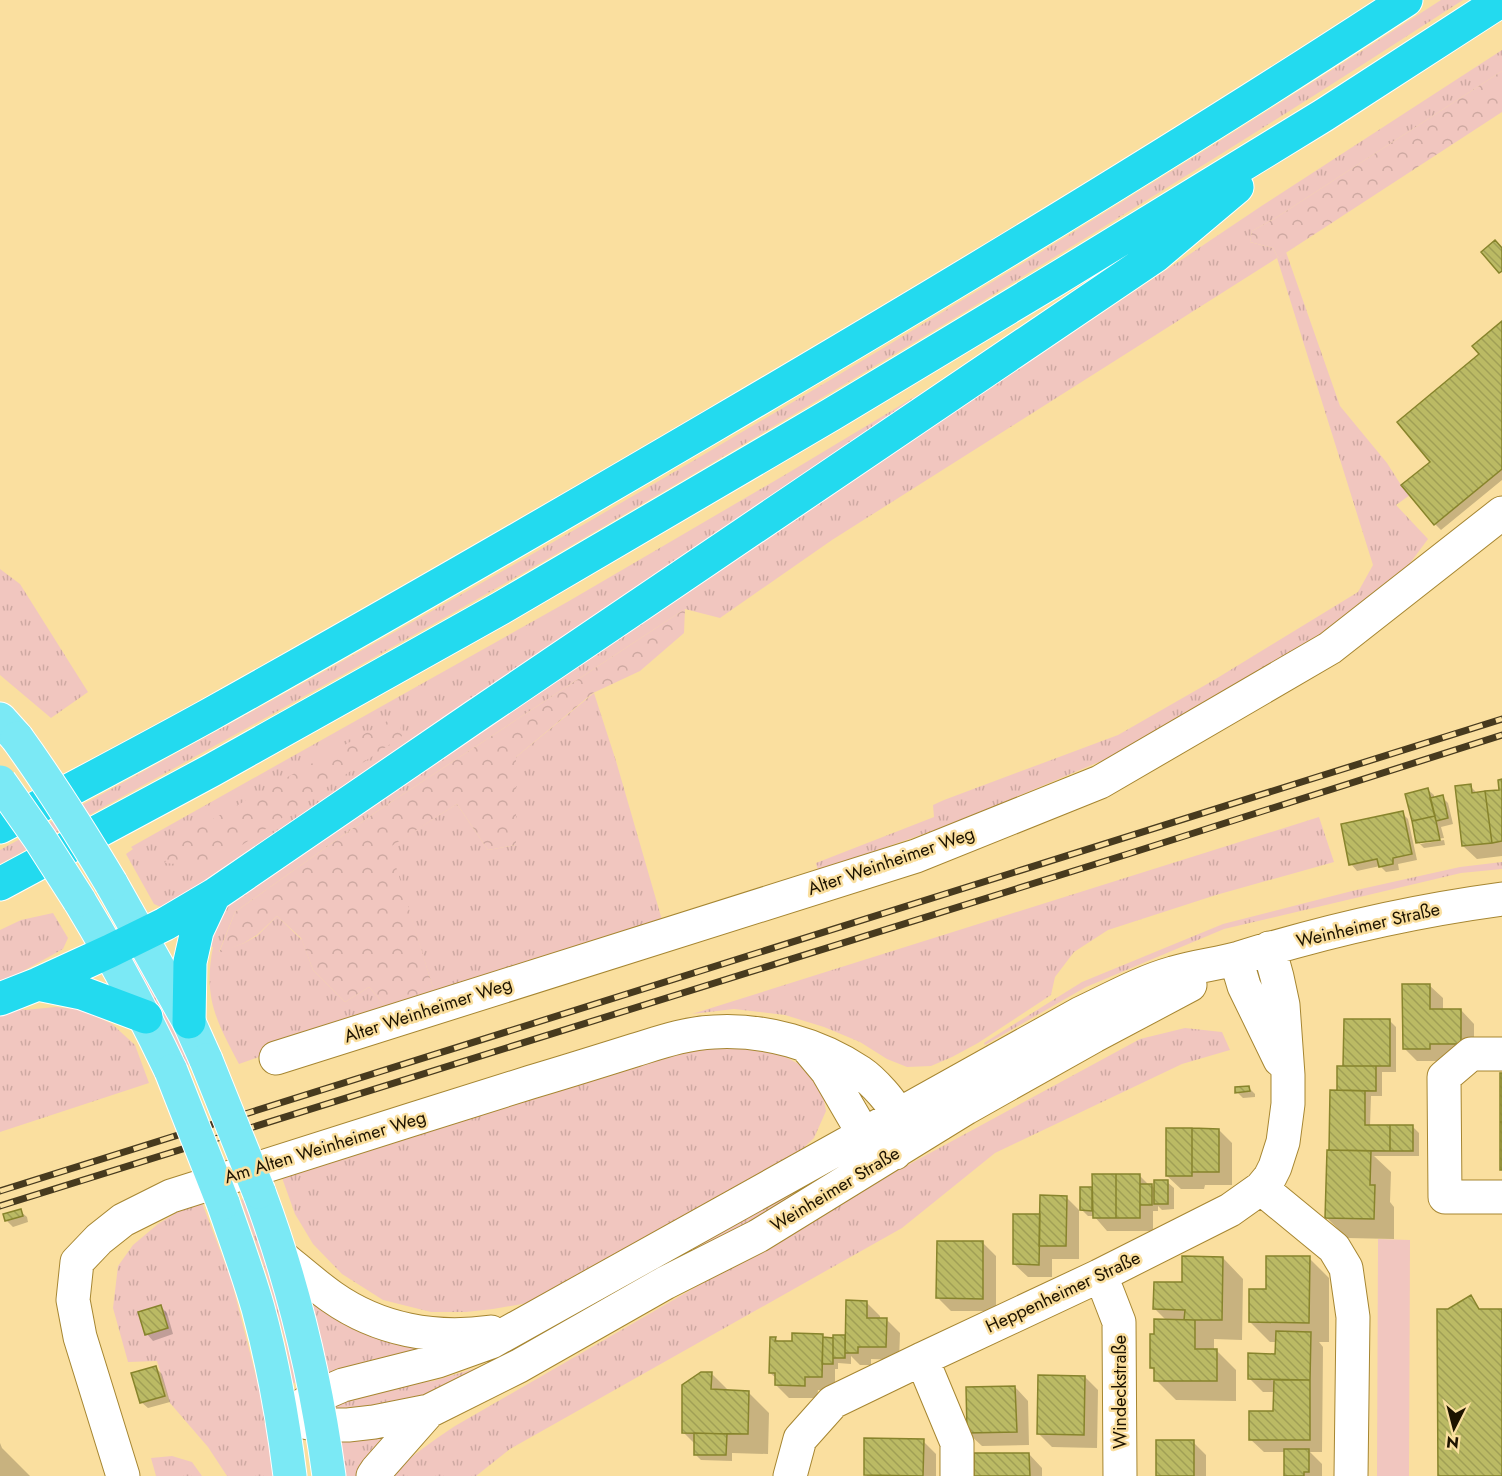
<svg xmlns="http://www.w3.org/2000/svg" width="1502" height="1476" font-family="Jost,sans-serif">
	<defs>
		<pattern id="grass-tufts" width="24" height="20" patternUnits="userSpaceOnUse" patternTransform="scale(1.5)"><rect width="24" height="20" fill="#f1c6bf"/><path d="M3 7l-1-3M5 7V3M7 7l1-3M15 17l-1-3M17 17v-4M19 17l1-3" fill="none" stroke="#cea9a2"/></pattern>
		<pattern id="forest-crowns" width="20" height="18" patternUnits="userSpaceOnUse" patternTransform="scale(1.5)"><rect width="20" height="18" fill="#f1c6bf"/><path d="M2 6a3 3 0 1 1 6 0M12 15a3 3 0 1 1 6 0" fill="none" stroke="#cea9a2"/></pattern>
		<pattern id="building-back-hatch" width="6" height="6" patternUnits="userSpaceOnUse" patternTransform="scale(1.5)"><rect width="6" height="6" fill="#bbba64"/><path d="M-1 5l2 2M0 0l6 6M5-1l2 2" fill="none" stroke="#a09f55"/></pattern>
	</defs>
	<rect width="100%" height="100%" fill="#fadf9f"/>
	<path fill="url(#grass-tufts)" d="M1441,0H1463C1179,184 889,360 596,531C400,645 200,754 0,864V850C197,742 393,635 588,522C877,355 1161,181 1441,0Z
		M1502,50V71L1274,219L1252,231L1250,242L1273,248L1278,258L1286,252L1340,406L1387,463L1401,485L1410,495L1396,505L1428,539L1396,582L1292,655L1132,748L952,824L818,871L816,863L934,817L933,805L944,800L1118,735L1214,680L1358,592L1373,565L1277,258L832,540L720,618L685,609L376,812L235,912L219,952L244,943L257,936L277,916L302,940L313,970L345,1002L369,987L390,1011L239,1064C216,1020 203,998 213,947L204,945L225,907L251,884L1263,205Z
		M1006,342L172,904L161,907L154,904L126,854L133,849L131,847L569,601L788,473Z
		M0,569L20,584L88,692L51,718L0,675Z
		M594,693L616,761L662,920L435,994L389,847L457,804L488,850L516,845V757Z
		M1319,817L1334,862L1216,895L1108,930L1074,952L1055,977L1051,995L978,1043L952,1057L931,1066L907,1067L887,1059L860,1042L824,1027L785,1015L734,1009L692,1014Z
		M1502,862V869L1461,873L1224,929L1086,987L985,1045L984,1043L1082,982L1223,924L1352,891L1460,867Z
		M53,913L68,938L63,949L5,981L24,1010L56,1007L83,1010L112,1024L135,1045L149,1083L0,1132V930L21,920Z
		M133,957H137L163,1006L190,1064L186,1066L159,1009L133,960Z
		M1185,1028L1222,1032L1230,1050L1182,1064L995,1153L902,1228L510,1449L476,1476H390C410,1457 432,1441 455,1426L895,1172L1140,1039Z
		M713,1048L745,1049L782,1055L808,1069L822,1089L826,1111L814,1138L795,1156L534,1302L493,1309L466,1312H431L383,1300L342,1274L313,1244L295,1214L281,1175L661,1056Z
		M840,1164L844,1171L449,1388L388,1406L335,1410L332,1401L368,1391L433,1381L480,1367L512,1353Z
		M246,1198L259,1236L300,1382L293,1383L285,1340L267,1275L241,1200Z
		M202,1203L231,1279L273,1443L278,1476H227L208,1447L170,1403L157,1361L128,1362L113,1308L118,1266L133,1245L158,1224L181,1210Z
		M310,1293L442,1345L330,1377Z
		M398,1431L360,1476H345L341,1445L342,1442Z
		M172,1456L192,1462L202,1476H156L151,1458Z"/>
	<path fill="url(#forest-crowns)" d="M1502,71V112L1278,258L1273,248L1250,242L1252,231L1274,219Z
		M685,609L684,633L640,671L593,693L516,757V845L488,850L457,804L390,847L435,994L390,1011L369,987L345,1002L313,970L301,938L277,916L257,935L244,943L219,953L235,912L376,812Z
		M389,720L400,724L402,736L210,867L165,863L174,841Z"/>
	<path fill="#f1c6bf" d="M1378,1239L1410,1240L1409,1476H1377Z"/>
	<path fill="#0003" d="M1502,323V480L1441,530L1435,524L1432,462L1481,355Z
		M1502,781V856L1477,859L1463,846L1470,786L1478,794L1501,791Z
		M1427,789L1434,795V799L1442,797L1448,803L1453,824L1441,827L1444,838L1420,841V844L1444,840L1445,845L1424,848L1418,842Z
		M1402,813L1408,819L1417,860L1398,864L1399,870L1386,872L1380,866L1357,871L1351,864Z
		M1429,985L1443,998V1010H1461L1474,1024V1057L1443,1061H1417L1404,1048Z
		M1390,1021L1396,1027V1072H1382V1096H1371L1370,1126L1413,1127L1419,1133V1156H1374L1391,1172L1390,1202L1394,1207V1239L1347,1238L1327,1218L1331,1152V1092H1338V1067H1345Z
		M1249,1088L1255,1094V1097L1243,1098L1237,1092Z
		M1219,1130L1232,1143V1185H1205L1204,1189H1181L1167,1176Z
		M1140,1176L1149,1185H1151L1155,1189L1167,1182L1174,1188V1209L1162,1210L1158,1206V1211H1153V1231H1107L1094,1216H1088L1082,1210L1092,1188L1094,1191Z
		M1066,1197L1079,1210V1259H1052V1277H1028L1014,1264L1041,1216Z
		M20,1211L27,1217L28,1222L13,1227L7,1221L5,1215Z
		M983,1243L996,1256V1311H951L938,1298Z
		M1223,1258L1243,1279L1242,1340L1214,1339V1350H1216L1236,1370V1401L1176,1400L1156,1380V1372L1151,1368L1155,1335L1167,1321L1155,1309L1183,1284Z
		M1309,1258L1329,1278V1342H1319L1323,1347L1322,1452H1310L1322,1464V1476H1285V1452H1264L1250,1439L1275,1413V1392H1263L1249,1378L1277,1355V1342H1270L1250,1322L1267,1291Z
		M866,1302L880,1316V1319H886L900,1333L899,1360L871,1359V1365H860L851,1356V1364L838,1363V1369H835V1390H818L817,1398H789L776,1385V1378L770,1373L775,1338L779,1342H793L822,1335L826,1339H835V1336L847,1337Z
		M160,1306L167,1313L173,1334L153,1341L147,1334Z
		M156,1368L162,1374L170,1402L148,1408L141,1402Z
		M712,1374L730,1392L749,1393L769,1413L768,1454L732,1453V1461L701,1460L695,1454V1444L683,1432Z
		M1085,1377L1098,1390L1097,1448L1052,1447L1039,1434Z
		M1015,1387L1028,1401L1029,1445L982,1446L968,1433Z
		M923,1441L936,1454V1476H867L866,1474Z
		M1193,1442L1206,1455V1476H1158Z
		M0,1443L2,1448L30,1476H0Z
		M1029,1454L1042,1468V1476H975Z"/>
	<path fill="url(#building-back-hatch)" stroke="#87842c" stroke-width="1.5" d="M1495,240L1502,248V271L1499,273L1481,252Z
		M1502,321V469L1434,525L1401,485L1430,462L1397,422L1479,354L1472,346Z
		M1502,779V841L1492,843L1485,791L1499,790L1498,780Z
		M1471,784L1472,793L1485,791L1492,843L1462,846L1455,786Z
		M1428,788L1435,816L1412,821L1405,794Z
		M1443,795L1448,818L1436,821L1430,798Z
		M1403,811L1412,854L1393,858V864L1379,867L1377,859L1349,865L1341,824Z
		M1435,816L1440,840L1416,843L1412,821Z
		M1402,984H1430V1009H1461V1044H1430V1049H1403Z
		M1344,1019H1390V1066H1343Z
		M1337,1066H1376V1091L1337,1090Z
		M1500,1073H1502V1122H1500Z
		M1249,1086L1250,1091L1235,1093V1087Z
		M1330,1090L1365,1091V1125H1390V1151L1329,1150Z
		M1500,1122H1502V1170H1500Z
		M1390,1125H1413V1151H1390Z
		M1166,1128H1192V1176H1166Z
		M1192,1128L1219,1129V1172H1192Z
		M1327,1150L1371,1151L1370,1185H1375L1374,1219L1325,1218Z
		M1092,1174H1116V1218H1093Z
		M1116,1174H1140V1218H1116Z
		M1154,1180H1168V1204H1154Z
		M1140,1184H1152V1205H1140Z
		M1080,1187H1092V1211L1080,1210Z
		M1040,1195L1067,1196L1066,1246H1039Z
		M21,1209L23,1216L5,1221L3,1214Z
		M1013,1214H1040L1039,1265L1013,1264Z
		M937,1241H983V1299L936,1298Z
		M1182,1256L1223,1257L1222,1320H1184L1185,1310L1153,1309L1154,1282H1182Z
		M1266,1256H1310L1309,1323L1249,1322V1289H1266Z
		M1471,1295L1479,1309H1502V1476H1438L1437,1309H1448Z
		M846,1300L867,1301V1318H887L886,1347H858V1353H845Z
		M161,1305L168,1328L145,1335L138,1312Z
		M1154,1319L1195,1320V1349H1217V1381H1154V1368H1150V1334H1154Z
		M1276,1331L1311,1332L1310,1380L1248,1379V1353L1275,1354Z
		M792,1333L823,1334L822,1377H805V1386L775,1385V1373H769L770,1337H776L775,1341H792Z
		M833,1335H845V1358H833Z
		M823,1337L833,1338V1364H822Z
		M156,1366L165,1396L140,1403L131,1373Z
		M701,1372H712L711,1389L749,1391L748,1434L682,1433V1385Z
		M1038,1375L1085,1376L1084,1435L1037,1434Z
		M1274,1380H1310V1440H1249V1411H1273Z
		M1015,1386L1017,1432L967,1433L966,1387Z
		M694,1433L727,1434L726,1455H694Z
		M864,1438L924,1439L923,1476L864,1475Z
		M1156,1440H1194V1476H1156Z
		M1284,1449H1309V1472H1304V1476H1284Z
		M974,1453H1029L1030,1476H974Z"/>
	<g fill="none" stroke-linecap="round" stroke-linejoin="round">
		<defs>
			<path id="minor" d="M1236,959L1244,986L1280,1060
				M807,1047L827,1071L863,1133L880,1146
				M1502,1054H1471L1444,1077L1445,1197H1502
				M276,1058L916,856L1100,782L1330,648L1502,513
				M1261,1188L1334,1248L1346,1268L1353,1317L1351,1476
				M282,1257C298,1270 315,1285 332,1297C379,1330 435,1340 491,1332
				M1099,1276L1107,1291L1119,1322L1120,1476
				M922,1359L957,1443V1476
				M282,1419L315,1397L343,1385L438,1361L491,1342L1081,1013C1111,999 1141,982 1173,973C1195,966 1218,964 1239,958C1325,931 1413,911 1502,899
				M293,1420L320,1425H348L374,1422L429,1411L519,1366L665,1283L758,1236L966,1108L1094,1036L1190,985
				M123,1476L80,1337L73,1300L77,1262L99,1239L123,1220L171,1196C291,1157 411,1120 531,1082C565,1072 600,1061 635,1050C661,1042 687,1033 714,1032C765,1029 818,1044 860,1072C872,1080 895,1104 898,1117C900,1129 898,1141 895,1153
				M373,1476L377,1470L429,1411
				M790,1476L800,1439L833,1402L922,1359L1099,1276L1230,1210L1261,1188L1270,1177L1275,1167L1283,1142L1288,1104V1075L1283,1005L1277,977L1269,948"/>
			<path id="major" d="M0,719L17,738
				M111,883L189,1022L206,1060
				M79,900C113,956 143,1012 171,1071
				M259,1192C293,1283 316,1379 329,1476
				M223,1203C235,1238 248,1273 258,1308C273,1363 283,1419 290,1476"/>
			<path id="highway" d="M0,827C70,790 140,753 209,715C379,620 547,523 714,425C948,288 1180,148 1406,0
				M0,884L212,770L501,608L832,414L1056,279L1324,115L1502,0
				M38,984L82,993L146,1017
				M0,999L38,984L110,951L165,924L214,895L474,717L1155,256L1237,187
				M189,1022L190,962L197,931L214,895"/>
		</defs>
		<use href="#minor" stroke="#a68631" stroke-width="35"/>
		<use href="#major" stroke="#fff" stroke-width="35"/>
		<use href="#highway" stroke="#fff" stroke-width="35"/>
		<use href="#minor" stroke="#fff" stroke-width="33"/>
		<use href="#major" stroke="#7be9f5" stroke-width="33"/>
		<use href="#highway" stroke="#23daef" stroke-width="33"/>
		<defs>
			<path id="rail" d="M0,1191L1502,719
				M0,1206L1128,854L1502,735"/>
		</defs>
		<use href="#rail" stroke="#473a1e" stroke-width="7"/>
		<use href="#rail" stroke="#fadf9f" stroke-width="4.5" stroke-dasharray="14" stroke-linecap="butt"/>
		<defs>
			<path id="major-bridge" d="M17,738C51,785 81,833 111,883
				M0,782L40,839L79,900
				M206,1060L259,1192
				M171,1071L223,1203"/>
		</defs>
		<use href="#major-bridge" stroke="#fff" stroke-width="35" stroke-linecap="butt"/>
		<use href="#major-bridge" stroke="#7be9f5" stroke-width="33"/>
	</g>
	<g text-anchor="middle" stroke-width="5" stroke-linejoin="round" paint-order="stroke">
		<g font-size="18" fill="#1d1300" stroke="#fadf9f">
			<text transform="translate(891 861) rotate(-19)" y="6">Alter Weinheimer Weg</text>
			<text transform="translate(1368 925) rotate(-13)" y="6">Weinheimer Straße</text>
			<text transform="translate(428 1010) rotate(-18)" y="6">Alter Weinheimer Weg</text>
			<text transform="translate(325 1147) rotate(-17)" y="6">Am Alten Weinheimer Weg</text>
			<text transform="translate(835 1189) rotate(-31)" y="6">Weinheimer Straße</text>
			<text transform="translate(1063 1292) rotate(-25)" y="6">Heppenheimer Straße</text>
			<text transform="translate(1120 1392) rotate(-90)" y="6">Windeckstraße</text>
		</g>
	</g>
	<g transform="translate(1454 1428) rotate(186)" stroke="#fadf9f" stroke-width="4.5" paint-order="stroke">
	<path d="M0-4.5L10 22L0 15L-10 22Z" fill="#1d1300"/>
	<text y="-9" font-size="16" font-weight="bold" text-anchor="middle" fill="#1d1300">N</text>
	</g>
</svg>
